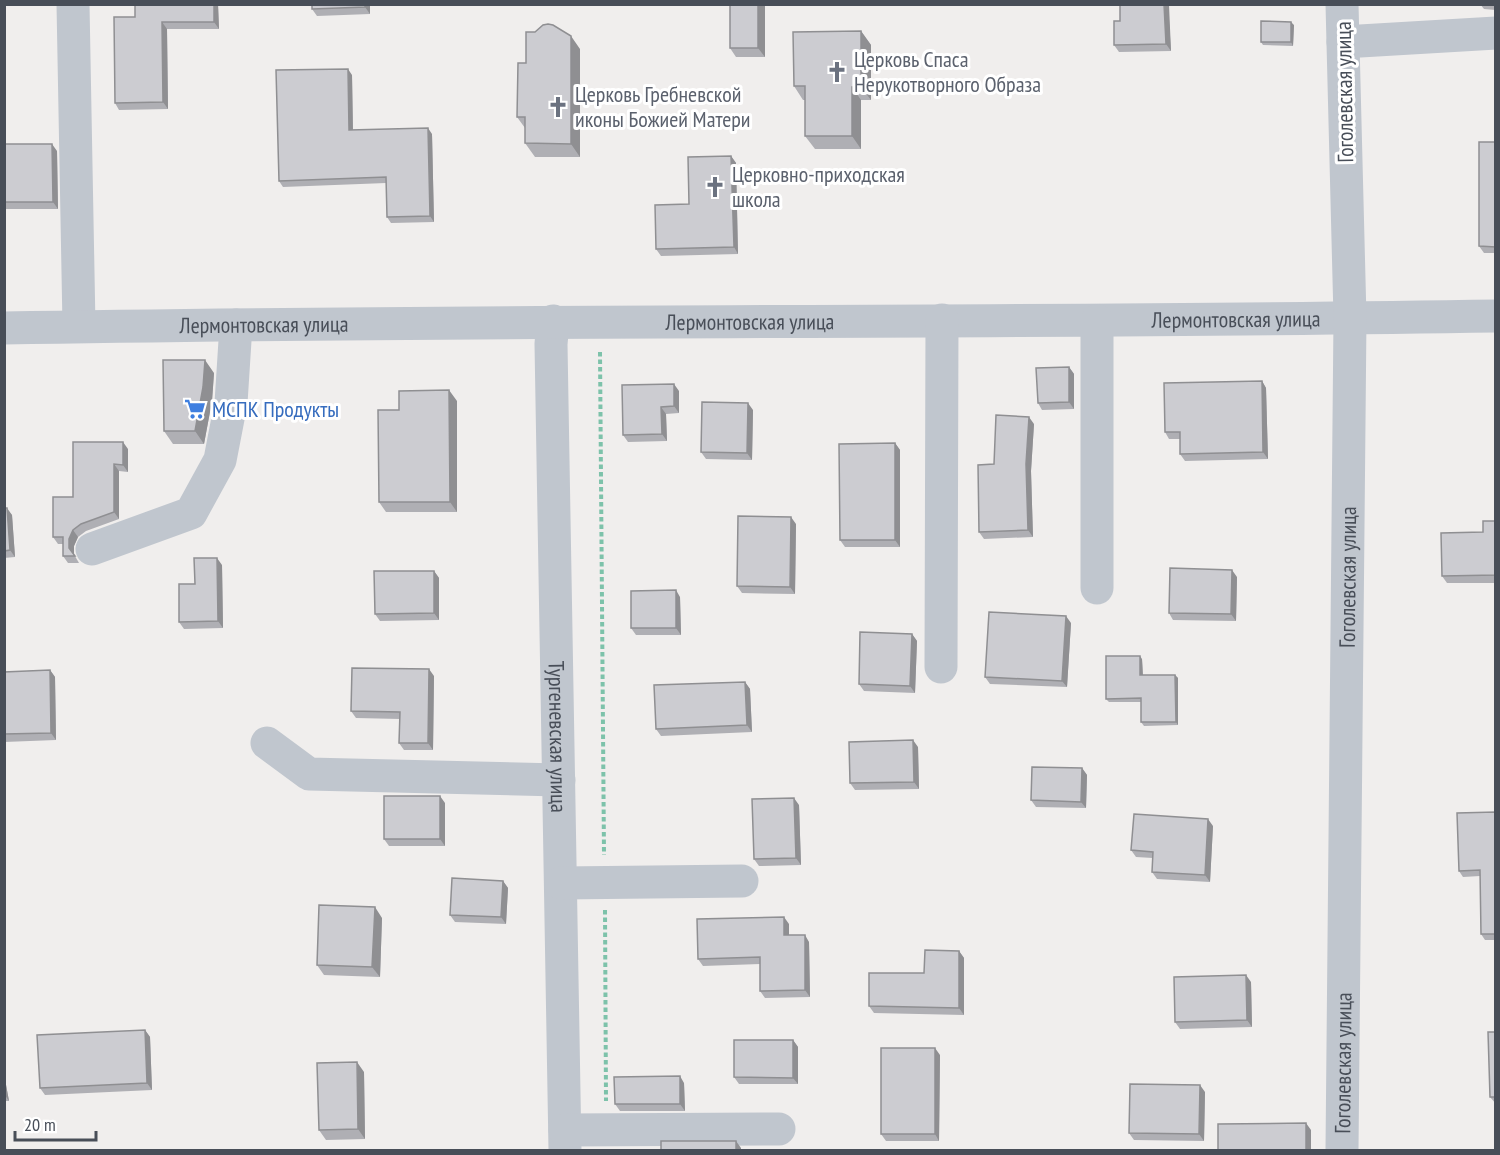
<svg xmlns="http://www.w3.org/2000/svg" width="1500" height="1155" font-family="'PT Sans Narrow',sans-serif">
	<rect width="100%" height="100%" fill="#f0eeed"/>
	<g fill="none" stroke-linecap="round" stroke-linejoin="round">
		<path stroke="#7dc2aa" stroke-width="4" stroke-dasharray="4.5 3" stroke-linecap="butt" d="M600,352L604,855
			M605,910L606,1101"/>
		<g stroke="#c0c6ce" stroke-width="33">
			<path d="M73,4L79,326"/>
			<path d="M1343,42L1496,33"/>
			<path id="s1" d="M553,321L551,344L565,1150"/>
			<path id="s2" d="M4,328C501,319 999,324 1496,316"/>
			<path d="M92,549L191,513L220,460L231,403L236,325"/>
			<path d="M1097,588V321"/>
			<path d="M941,667L942,320"/>
			<path d="M267,743L309,774L559,780"/>
			<path d="M561,883L742,881"/>
			<path d="M565,1130L779,1129"/>
			<path id="s3" d="M1342,1150L1350,318L1342,4"/>
		</g>
	</g>
	<path fill="#afafb4" d="M135,4H218L219,29H167L168,109L119,110L115,103L135,17Z
		M370,4V14L317,16L312,9Z
		M730,4H765V57H736L730,48Z
		M1120,4H1168L1171,51L1119,52L1114,45L1120,21Z
		M1480,4H1496V10L1484,9Z
		M1294,25L1293,46L1263,45L1261,42Z
		M861,31L871,45V100H861V149H815L805,136V100H803L794,86Z
		M580,49V157H535L525,143V128L517,117L526,63Z
		M352,75L353,130L432,134L434,222L391,223L387,217L386,183L283,187L279,181Z
		M1496,142V253H1484L1479,246Z
		M4,144L57,151L58,209H4Z
		M731,156L736,163L738,254L661,256L656,249L689,204Z
		M1069,367L1074,374V409L1042,410L1038,403Z
		M214,373L212,401L204,444H173L164,431Z
		M1262,381L1266,388L1268,459L1185,461L1180,454V439H1169L1165,432Z
		M679,391V413L666,414L667,441L628,442L623,435Z
		M457,401V512H386L379,502L399,410Z
		M753,410L752,460L706,459L701,452Z
		M1034,424L1031,471L1033,537L984,539L979,532L994,464Z
		M895,443L900,450V547H845L840,540Z
		M128,449V472L119,471V519L86,531L78,537L74,546V555L79,563H68L63,556V544H58L53,537L73,497Z
		M4,508L12,515L15,557L4,558Z
		M1496,521V583H1447L1442,576L1483,532Z
		M796,524L795,594L742,593L737,586Z
		M222,565L223,628L184,629L179,622Z
		M434,571L439,578V620L380,621L375,614Z
		M1237,577L1236,621L1173,620L1169,613Z
		M680,597L681,635H636L631,628Z
		M1071,623L1067,687L990,684L985,677Z
		M912,634L917,641L915,693L864,691L859,684Z
		M1142,659L1143,675H1175L1178,678V725L1144,726L1141,722V702H1109L1106,699Z
		M50,670L55,677L56,740L4,742V672Z
		M434,676L433,750H404L399,743L400,719L356,718L351,711Z
		M745,682L750,689L752,732L661,736L656,729Z
		M918,747L919,789L855,790L850,783Z
		M1082,768L1087,775L1086,808L1036,807L1031,800Z
		M445,803V846H389L384,839Z
		M799,805L801,865L759,866L754,859Z
		M1496,812V940H1485L1481,934L1480,876L1463,877L1459,871Z
		M1213,826L1210,882L1157,879L1152,872L1153,858L1136,857L1131,850Z
		M503,881L508,888L506,924L455,922L450,915Z
		M382,918L380,977L324,975L317,965Z
		M789,924V935L809,942L810,997L765,998L760,991V964L703,966L698,959Z
		M959,951L964,958V1015L874,1013L869,1006L924,973Z
		M1251,982L1252,1027L1180,1029L1175,1022Z
		M145,1030L150,1037L152,1090L45,1095L40,1088Z
		M1496,1032V1104L1490,1097Z
		M793,1040L798,1047V1084H739L734,1077Z
		M940,1055L939,1141H886L881,1134Z
		M364,1072L365,1139L326,1140L319,1130Z
		M4,1074L9,1101H4Z
		M684,1083L685,1111H620L615,1104Z
		M1205,1092L1204,1141L1134,1140L1129,1133Z"/>
	<path fill="#8f8f92" d="M214,4H218L219,29L214,22Z
		M365,4H370V14L365,7Z
		M758,4H765V57L758,48Z
		M1164,4H1168L1169,5L1171,51L1166,44Z
		M162,22L167,29L168,109L163,102Z
		M1291,22L1294,25L1293,46L1291,42Z
		M861,31L871,45V100L861,87Z
		M571,36L580,49V157L571,144Z
		M348,69L352,75L353,136L349,130Z
		M852,87L861,100V149L852,136Z
		M428,128L432,134L434,222L430,216Z
		M52,144L57,151L58,209L53,202Z
		M731,156L736,163L738,254L734,247Z
		M205,360L214,373L212,401L204,444L195,431Z
		M1069,367L1074,374V409L1069,402Z
		M1262,381L1266,388L1268,459L1263,452Z
		M674,384L679,391V413L674,406Z
		M449,390L457,401V512L450,502Z
		M748,403L753,410L752,460L747,453Z
		M661,407L666,414L667,441L662,434Z
		M1029,417L1034,424L1031,471L1033,537L1028,530L1026,464Z
		M123,442L128,449V472L123,465Z
		M895,443L900,450V547L895,540Z
		M114,464L119,471V519L114,512Z
		M7,508L12,515L15,557L10,550Z
		M791,517L796,524L795,594L790,587Z
		M73,530L78,537L74,546V555L79,563L69,548V539Z
		M217,558L222,565L223,628L218,621Z
		M1232,570L1237,577L1236,621L1231,614Z
		M434,571L439,578V620L434,613Z
		M676,590L680,597L681,635L676,628Z
		M1066,616L1071,623L1067,687L1062,681Z
		M912,634L917,641L915,693L910,686Z
		M1140,656L1142,659L1143,679L1140,675Z
		M429,669L434,676L433,750L428,743Z
		M50,670L55,677L56,740L51,733Z
		M1175,675L1178,678V725L1176,722Z
		M745,682L750,689L752,732L747,725Z
		M913,740L918,747L919,789L914,782Z
		M1082,768L1087,775L1086,808L1081,802Z
		M440,796L445,803V846L440,839Z
		M794,798L799,805L801,865L796,858Z
		M1208,819L1213,826L1210,882L1205,875Z
		M503,881L508,888L506,924L501,917Z
		M375,907L382,918L380,977L372,967Z
		M784,917L789,924V942L784,935Z
		M805,935L809,942L810,997L805,990Z
		M959,951L964,958V1015L959,1008Z
		M1246,975L1251,982L1252,1027L1247,1020Z
		M145,1030L150,1037L152,1090L147,1083Z
		M793,1040L798,1047V1084L793,1078Z
		M935,1048L940,1055L939,1141L935,1134Z
		M357,1062L364,1072L365,1139L358,1129Z
		M4,1074L9,1101L4,1094Z
		M680,1076L684,1083L685,1111L680,1104Z
		M1200,1085L1205,1092L1204,1141L1199,1134Z
		M1306,1123L1311,1130V1150H1306Z
		M736,1141L741,1148V1150H736Z"/>
	<path fill="#ccccd1" stroke="#8f8f92" stroke-width="1.5" d="M135,4H214V22H162L163,102L115,103L114,17H135Z
		M312,4H365V7L312,9Z
		M730,4H758V48H730Z
		M1120,4H1164L1166,44L1114,45V21H1120Z
		M1261,21L1291,22V42H1261Z
		M548,24L553,25L571,36V144L525,143V117H517L518,63H526V32H535L543,25Z
		M861,31V87H852V136H805V86H794L793,32Z
		M348,69L349,130L428,128L430,216L387,217L386,177L279,181L276,70Z
		M1479,142H1496V247L1479,246Z
		M4,144H52L53,202H4Z
		M731,156L734,247L656,249L655,205L689,204L688,157Z
		M163,360H205L203,387L195,431H164Z
		M1069,367V402L1038,403L1036,368Z
		M1262,381L1263,452L1180,454V432H1165L1164,383Z
		M674,384V406L661,407L662,434L623,435L622,385Z
		M449,390L450,502H379L378,410H399V391Z
		M702,402L748,403L747,453L701,452Z
		M996,415L1029,417L1026,464L1028,530L979,532L978,465L994,464Z
		M73,442H123V465L114,464V512L81,524L73,530L69,539V548L75,556H63V537H53V497H73Z
		M895,443V540H840L839,444Z
		M4,508H7L10,550L4,551Z
		M738,516L791,517L790,587L737,586Z
		M1483,521H1496V575L1442,576L1441,533L1483,532Z
		M194,558H217L218,621L179,622V584H195Z
		M1170,568L1232,570L1231,614L1169,613Z
		M374,571H434V613L375,614Z
		M676,590V628H631V591Z
		M989,612L1066,616L1062,681L985,677Z
		M860,632L912,634L910,686L859,684Z
		M1106,656H1140V675H1175L1176,722H1141V698L1106,699Z
		M352,668L429,669L428,743H399L400,712L351,711Z
		M50,670L51,733L4,734V672Z
		M745,682L747,725L656,729L654,685Z
		M913,740L914,782L850,783L849,742Z
		M1032,767L1082,768L1081,802L1031,800Z
		M384,796H440V839H384Z
		M794,798L796,858L754,859L752,799Z
		M1496,812V934H1481L1480,870L1459,871L1457,813Z
		M1134,814L1208,819L1205,875L1152,872L1153,852L1131,850Z
		M452,878L503,881L501,917L450,915Z
		M319,905L375,907L372,967L317,965Z
		M784,917V935H805V990L760,991V957L698,959L697,919Z
		M925,950L959,951V1008L869,1006V973H924Z
		M1246,975L1247,1020L1175,1022L1174,977Z
		M145,1030L147,1083L40,1088L37,1035Z
		M1488,1032H1496V1097H1490Z
		M734,1040H793V1078L734,1077Z
		M881,1048H935V1134H881Z
		M357,1062L358,1129L319,1130L317,1063Z
		M680,1076V1104H615L614,1077Z
		M1130,1084L1200,1085L1199,1134L1129,1133Z
		M1306,1123V1150H1218V1124Z
		M661,1141H736V1150H661Z"/>
	<defs>
		<symbol id="church-bare" viewBox="-9 -9 18 18"><path d="M-1.2-6h2.4v3.5h3.3v2.4h-3.3V6h-2.4V-.1h-3.3v-2.4h3.3Z" fill="#6b7280" stroke="#fff" stroke-width="2.5" paint-order="stroke"/></symbol>
		<symbol id="supermarket-bare" viewBox="-9 -9 18 18"><path d="M-6-5.5h2.5l.6 2H6L4.5 2H-2.5L-4.4-4H-6ZM-1.5 3.2a1.3 1.3 0 1 0 .1 0ZM3 3.2a1.3 1.3 0 1 0 .1 0Z" fill="#3f7fe0" stroke="#fff" stroke-width="2.5" paint-order="stroke"/></symbol>
	</defs>
	<g fill-rule="evenodd">
		<use href="#church-bare" x="822" y="57" width="30" height="30"/>
		<use href="#church-bare" x="543" y="92" width="30" height="30"/>
		<use href="#church-bare" x="700" y="172" width="30" height="30"/>
		<use href="#supermarket-bare" x="180" y="394" width="30" height="30"/>
	</g>
	<g text-anchor="middle" stroke-width="6" stroke-linejoin="round" paint-order="stroke">
		<g font-size="22" fill="#5b616d" stroke="#fff" text-anchor="start">
			<text x="854" y="67">Церковь Спаса<tspan x="854" dy="25">Нерукотворного Образа</tspan></text>
			<text x="575" y="102">Церковь Гребневской<tspan x="575" dy="25">иконы Божией Матери</tspan></text>
			<text x="732" y="182">Церковно-приходская<tspan x="732" dy="25">школа</tspan></text>
		</g>
		<g font-size="22" fill="#484e58" stroke="#fff">
			<text transform="translate(1344 92) rotate(-91)" y="8">Гоголевская улица</text>
			<text dy="8" stroke="none"><textPath href="#s2" startOffset="1232">Лермонтовская улица</textPath></text>
			<text dy="8" stroke="none"><textPath href="#s2" startOffset="746">Лермонтовская улица</textPath></text>
			<text dy="8" stroke="none"><textPath href="#s2" startOffset="260">Лермонтовская улица</textPath></text>
			<text dy="8" stroke="none"><textPath href="#s3" startOffset="573">Гоголевская улица</textPath></text>
			<text dy="8" stroke="none"><textPath href="#s1" startOffset="416">Тургеневская улица</textPath></text>
			<text dy="8" stroke="none"><textPath href="#s3" startOffset="87">Гоголевская улица</textPath></text>
		</g>
		<g font-size="22" fill="#366cbe" stroke="#fff" text-anchor="start">
			<text x="212" y="417">МСПК Продукты</text>
		</g>
	</g>
	<rect width="1500" height="1155" fill="none" stroke="#484e58" stroke-width="12"/>
	<path d="M15 1131v9h81v-9" fill="none" stroke="#484e58" stroke-width="3"/>
	<text x="24" y="1131" font-size="18" fill="#484e58" stroke="#ffffff" stroke-width="4.5" paint-order="stroke">20 m</text>
</svg>
